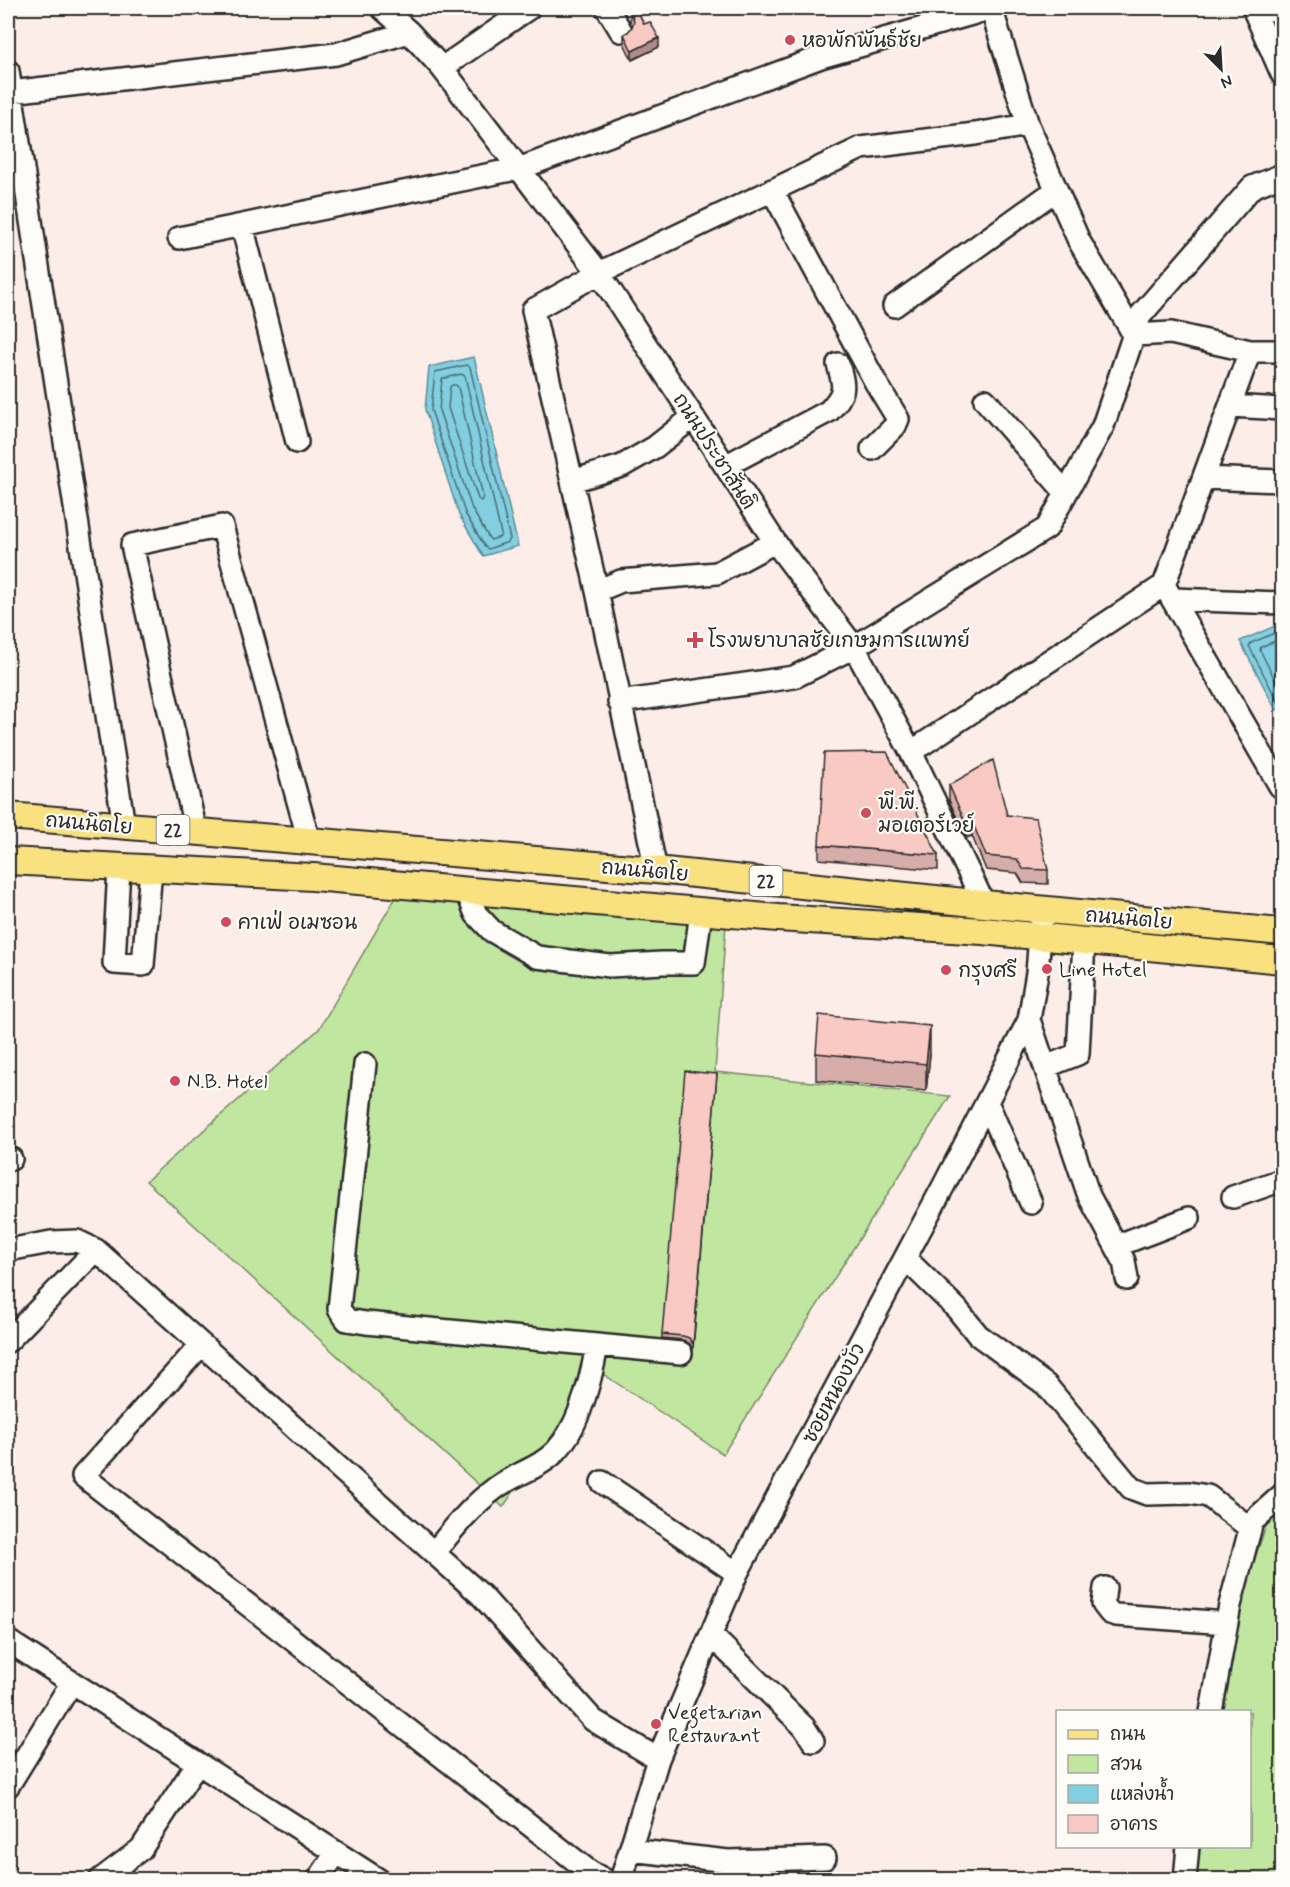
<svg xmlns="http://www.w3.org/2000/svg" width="1290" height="1887" font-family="Mynerve,'Playpen Sans Thai',sans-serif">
	<rect width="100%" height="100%" fill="#fcede8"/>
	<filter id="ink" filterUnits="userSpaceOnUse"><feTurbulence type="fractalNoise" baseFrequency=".0167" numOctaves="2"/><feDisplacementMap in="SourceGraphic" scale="12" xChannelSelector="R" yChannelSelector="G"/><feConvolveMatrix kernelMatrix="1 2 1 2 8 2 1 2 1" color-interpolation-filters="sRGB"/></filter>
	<g filter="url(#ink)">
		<path fill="#c0e6a0" stroke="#768866" stroke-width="1.5" d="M397,895L726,924L715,1072L950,1096L723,1454L597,1370L503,1507L146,1181L319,1029Z
			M1282,1508V1879H1197L1196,1847L1250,1846V1712L1215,1711L1229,1650L1256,1555L1267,1523Z"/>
		<path fill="#82cfe1" stroke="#5f8d98" stroke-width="1.5" d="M474,357L518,546L483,556L459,515L425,410L429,367Z
			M1282,623V709L1276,710L1240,641Z"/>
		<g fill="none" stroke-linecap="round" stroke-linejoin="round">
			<path stroke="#4e6d74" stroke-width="1.5" d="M467,365L470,367L510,539L508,542L488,549L485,547L465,513L431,410L435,372Z
				M461,374L465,376L501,534L500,537L491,540L489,538L472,509L439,410L442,379Z
				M452,385H456L458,387L483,497L481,501L478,499L448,408L450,387Z
				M1282,630L1251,643L1249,646L1278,702L1282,703
				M1282,638L1261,647L1260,650L1282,694"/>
			<defs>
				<path id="minor" d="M382,8L409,32L442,68L599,273L775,542L854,647L911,752L984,904
					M607,8L621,31
					M991,8L1028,125L1079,241L1134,335L1171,333L1250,351
					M1253,8L1282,74
					M1256,13L1277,8
					M442,68L529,8
					M8,71L124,826
					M11,92L336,54L409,32
					M772,190L876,383L898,419L895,426L872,449
					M242,225L297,442
					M179,238L521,168L821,57L993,8
					M894,306L1056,190
					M1282,351H1250L1164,585L1280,786H1282
					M985,400L1066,493
					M1230,406L1282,409
					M725,466L829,411C846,392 845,388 838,364
					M1204,478L1282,481
					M572,481L622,466L655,447L693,417
					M597,591L621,581L717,573L775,542
					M1173,599L1282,603
					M619,702L794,677L854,647L1047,528L1103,426L1140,316L1252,187L1282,175
					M911,752L1164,585
					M196,832L132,545L222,526L309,841
					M119,867L114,963L143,965L151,869
					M656,870L597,591L533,310L599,273L861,148L975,134L1028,125
					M467,892L476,914L492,931L537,957L610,966L662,963H694L701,912
					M1029,1020L1089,1196L1124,1261L1127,1279
					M365,1064L339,1309L347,1320L366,1323L681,1353
					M1045,1067L1078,1054L1084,942
					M987,1102L1031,1203
					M8,1160L11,1159
					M1233,1197L1282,1180
					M1116,1246L1189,1218
					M8,1250L51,1242L77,1241L96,1250L481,1595L593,1720L658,1759
					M905,1258L957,1309L978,1335L1046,1385L1131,1488L1147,1494L1189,1493L1208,1496L1250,1528
					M8,1341L96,1250
					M201,1345L83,1476L590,1872L605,1880
					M602,1482L737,1573
					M434,1553C453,1529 472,1505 497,1487C515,1474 540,1468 556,1451C580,1426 591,1379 597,1346
					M1105,1588L1103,1604L1110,1613L1116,1615L1227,1623
					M711,1635L804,1727L813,1741
					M8,1641L379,1880
					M1211,1712L1230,1605L1252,1522L1282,1495
					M8,1786L72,1682
					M630,1850L728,1861L825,1858
					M100,1880L141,1849L197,1764
					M318,1880L336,1853
					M621,1880L658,1759L737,1573L944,1185L1029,1020L1037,973L1041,922
					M1185,1880L1188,1846"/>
				<path id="major" d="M8,816L656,870L984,904L1282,932
					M8,861L313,877L778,918L983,931L1282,960"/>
			</defs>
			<use href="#minor" stroke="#2b2b2b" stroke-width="26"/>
			<use href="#major" stroke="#2b2b2b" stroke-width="30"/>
			<use href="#minor" stroke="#fdfcf7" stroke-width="21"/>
			<use href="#major" stroke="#fae180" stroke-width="26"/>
		</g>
		<path fill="#d6ada9" stroke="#2b2b2b" stroke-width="1.5" d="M630,11L644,24L659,47L632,60L624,43V34L628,32L632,27L630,21Z
			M949,785L1048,870V884L1023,883L1017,873L986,870L972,836L966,838L949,800Z
			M819,845L938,855V870L819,859Z
			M816,1053L930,1054L926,1091L816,1080Z
			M717,1074L693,1349L689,1343L683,1340L662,1338V1334Z"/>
		<path fill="#ae8d89" stroke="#2b2b2b" stroke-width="1.5" d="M659,38V47L632,60V51Z
			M972,821V836L966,838V824Z
			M930,1026V1054L926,1091V1064Z"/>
		<path fill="#f9c9c4" stroke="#2b2b2b" stroke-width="1.5" d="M636,8L644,24L650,22L659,38L632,51L624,34L628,32L632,27L634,21L630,11Z
			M887,752L938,855L819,845L824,753Z
			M993,760L1007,815L1036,818L1048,870L1023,869L1017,859L986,856L972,821L966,824L949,785Z
			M819,1015L930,1026L926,1064L816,1053Z
			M685,1071L717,1074L693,1344L689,1338L683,1336L662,1334Z"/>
	</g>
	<g fill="#d1495b" stroke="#fdfcf7" stroke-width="2">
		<circle cx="790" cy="40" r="6"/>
		<path d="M692 631h6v6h6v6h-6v6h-6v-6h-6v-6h6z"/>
		<circle cx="866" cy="813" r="6"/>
		<circle cx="226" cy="922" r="6"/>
		<circle cx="1047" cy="969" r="6"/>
		<circle cx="946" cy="970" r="6"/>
		<circle cx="175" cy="1081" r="6"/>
		<circle cx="656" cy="1724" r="6"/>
	</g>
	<g text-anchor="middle" stroke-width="4.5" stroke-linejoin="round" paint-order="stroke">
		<g fill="#fdfcf7" stroke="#6a6a68" stroke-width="1.5">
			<rect x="156.5" y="815" width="33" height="30" rx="4.5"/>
			<rect x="749.5" y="866" width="33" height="30" rx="4.5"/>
		</g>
		<g font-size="18" font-weight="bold" fill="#2b2b2b">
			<text x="173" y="836">22</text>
			<text x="766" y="887">22</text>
		</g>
		<g font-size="20" fill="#2b2b2b" stroke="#fdfcf7" text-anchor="start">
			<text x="802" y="47">หอพักพันธ์ชัย</text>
			<text x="708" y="647">โรงพยาบาลชัยเกษมการแพทย์</text>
			<text x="878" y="809">พี.พี.<tspan x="878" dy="23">มอเตอร์เวย์</tspan></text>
			<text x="238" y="929">คาเฟ่ อเมซอน</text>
			<text x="1059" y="976">Line Hotel</text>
			<text x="958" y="977">กรุงศรี</text>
			<text x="187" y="1088">N.B. Hotel</text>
			<text x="668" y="1719">Vegetarian<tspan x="668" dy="23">Restaurant</tspan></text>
		</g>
		<g font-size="20" fill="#2b2b2b" stroke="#fdfcf7">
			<text transform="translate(715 451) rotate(57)" y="7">ถนนประชาสันติ</text>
			<text transform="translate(89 823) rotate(5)" y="7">ถนนนิตโย</text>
			<text transform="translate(645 870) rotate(5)" y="7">ถนนนิตโย</text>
			<text transform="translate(1129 918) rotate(5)" y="7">ถนนนิตโย</text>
			<text transform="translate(833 1393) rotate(-62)" y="7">ซอยหนองบัว</text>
		</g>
	</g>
	<rect width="1290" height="1887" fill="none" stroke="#fdfcf7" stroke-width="30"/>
	<rect x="15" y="15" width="1260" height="1857" fill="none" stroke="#2b2b2b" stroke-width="2" filter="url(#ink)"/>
	<rect x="1056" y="1710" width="195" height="138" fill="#fdfcf7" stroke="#a9a8a5" stroke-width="1.5"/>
	<rect x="1068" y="1730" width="30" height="9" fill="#fae180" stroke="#a9a8a5" stroke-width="1.5"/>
	<text x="1110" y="1740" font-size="18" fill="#2b2b2b">ถนน</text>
	<rect x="1068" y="1755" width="30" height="18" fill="#c0e6a0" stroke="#a9a8a5" stroke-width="1.5"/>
	<text x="1110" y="1770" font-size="18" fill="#2b2b2b">สวน</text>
	<rect x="1068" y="1785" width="30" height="18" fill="#82cfe1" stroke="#a9a8a5" stroke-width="1.5"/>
	<text x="1110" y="1800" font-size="18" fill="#2b2b2b">แหล่งน้ำ</text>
	<rect x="1068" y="1815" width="30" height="18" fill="#f9c9c4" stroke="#a9a8a5" stroke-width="1.5"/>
	<text x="1110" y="1830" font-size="18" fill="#2b2b2b">อาคาร</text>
	<g transform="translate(1221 69) rotate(156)" stroke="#fdfcf7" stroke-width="4.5" paint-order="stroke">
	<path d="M0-4.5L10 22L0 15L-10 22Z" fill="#2b2b2b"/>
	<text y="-9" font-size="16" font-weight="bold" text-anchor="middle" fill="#2b2b2b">N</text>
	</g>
</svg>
